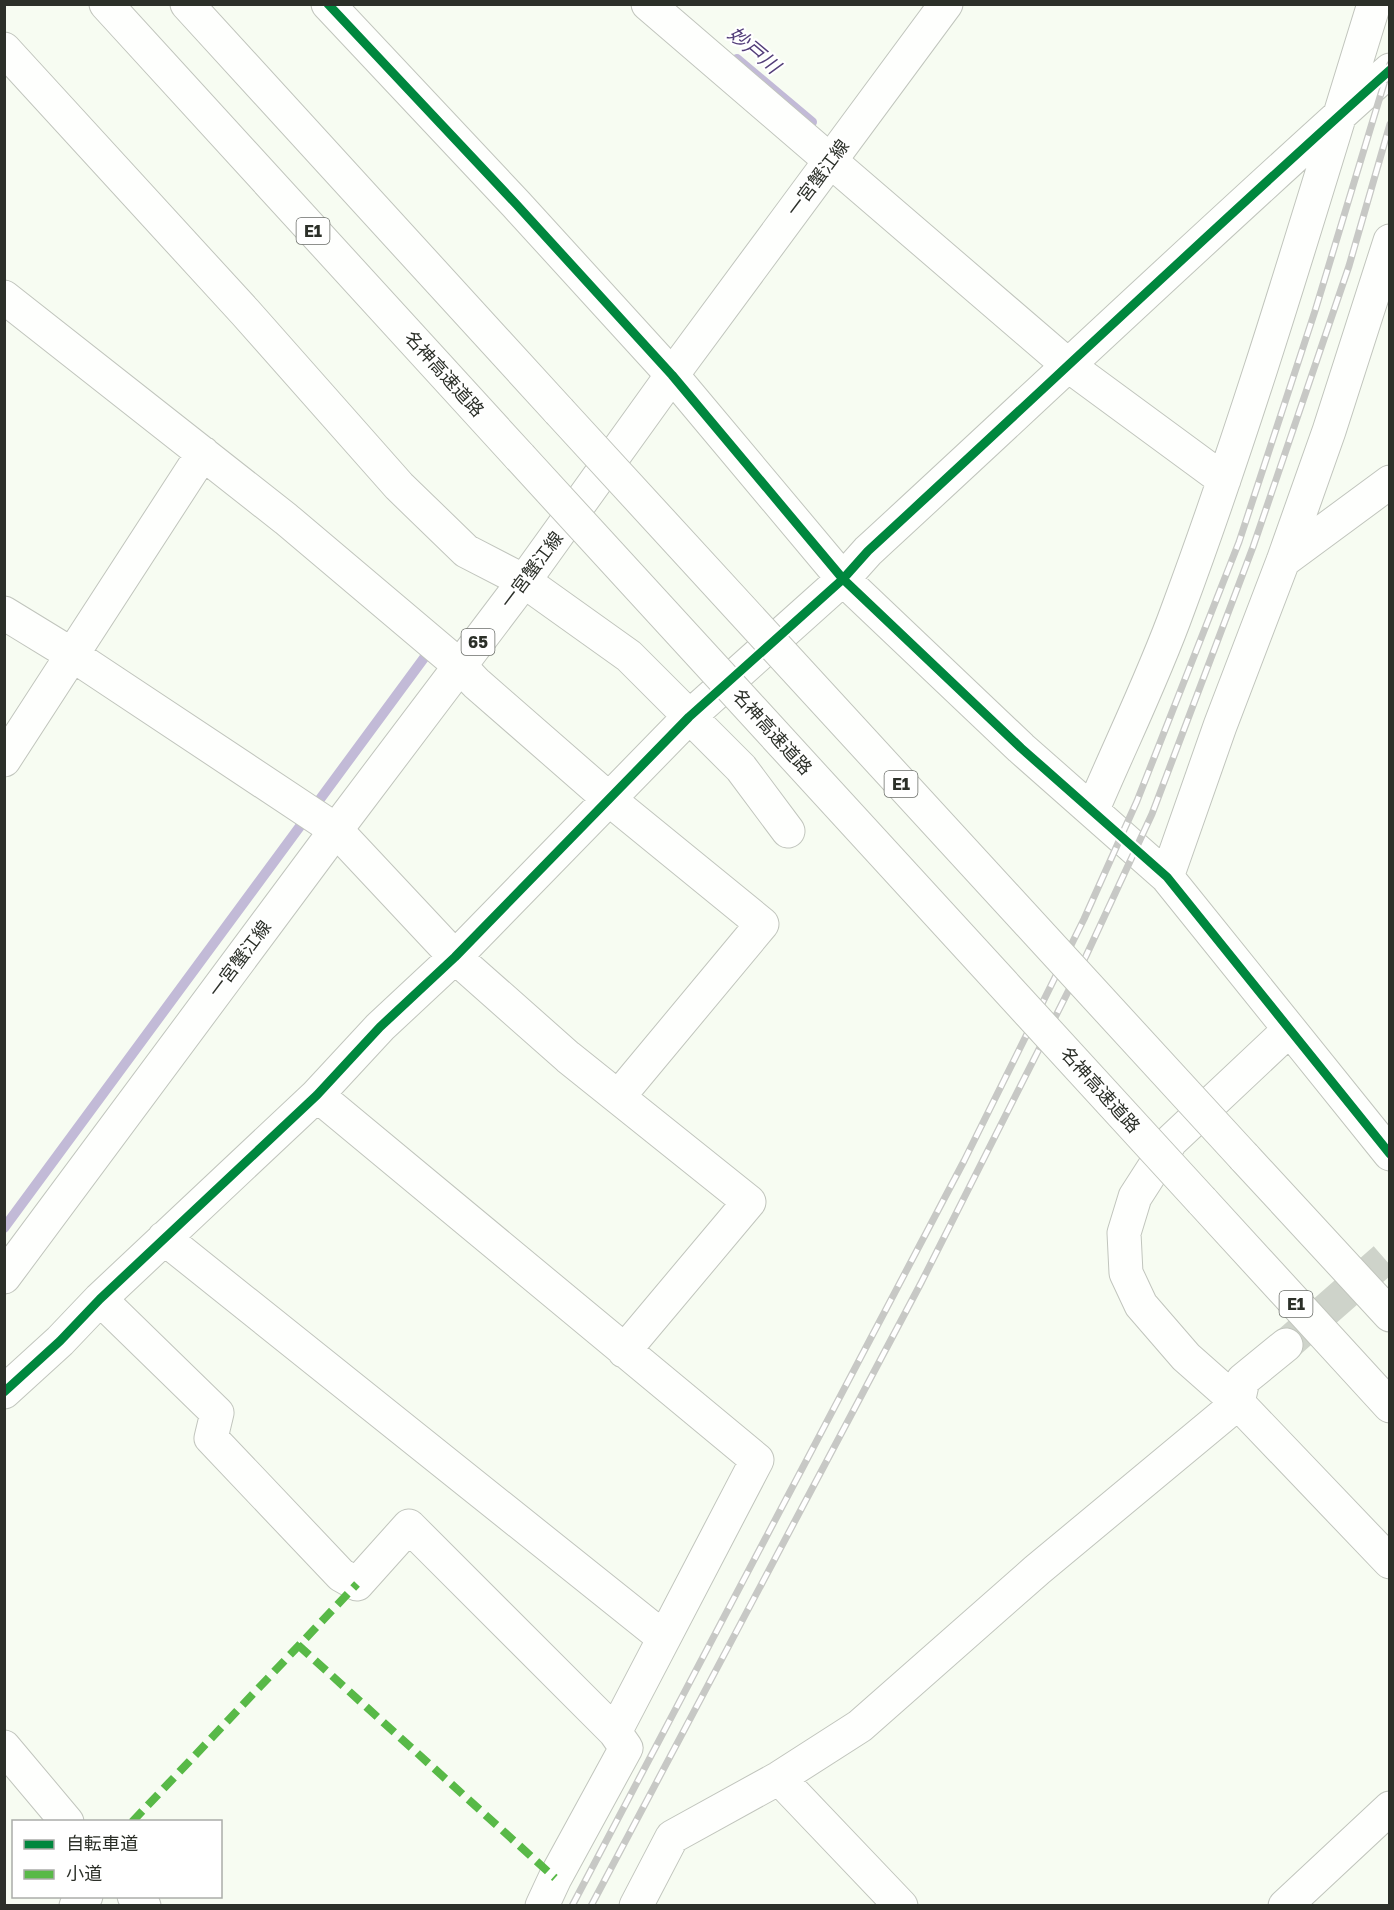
<svg xmlns="http://www.w3.org/2000/svg" width="1394" height="1910" font-family="'Golos Text','Noto Sans JP',sans-serif">
	<rect width="100%" height="100%" fill="#f7fcf2"/>
	<g fill="none" stroke-linecap="round" stroke-linejoin="round">
		<path stroke="#c2bad7" stroke-width="10" d="M737,59L812,122
			M4,1228L424,658"/>
		<path stroke="#ced3ca" stroke-width="33" stroke-dasharray="33 16" stroke-linecap="butt" d="M1286,1345L1390,1254"/>
		<defs>
			<path id="minor" d="M328,4L516,204L672,375L843,579L1021,748L1167,877L1390,1154
				M648,4L1069,366L1224,480
				M4,49L245,312L399,486L466,551L524,581L629,656L741,768L788,831
				M4,297L286,519L460,666L476,683L610,800L762,924L619,1096
				M1283,561L1390,482
				M4,613L71,654L336,830L455,957L568,1057L749,1202L624,1351
				M4,760L203,453
				M1093,809C1121,743 1154,676 1178,609C1252,410 1311,207 1374,4
				M1167,877L1220,726L1283,561L1329,431L1390,241
				M1289,1030L1171,1141L1135,1197L1124,1233L1126,1273L1141,1305L1186,1357L1238,1403L1390,1562
				M317,1095L757,1460L615,1732
				M164,1238L664,1638
				M100,1299L217,1413L211,1438L341,1575L357,1584L409,1526L615,1732L626,1748L555,1878L542,1906
				M4,1392L60,1341L100,1299L317,1095L380,1027L455,957L689,717L843,579L868,551C1042,391 1213,228 1390,70
				M4,1747L67,1822
				M779,1778L901,1906
				M134,1896L144,1906
				M76,1906L86,1896
				M636,1906L672,1837L779,1778L860,1726L1037,1570L1238,1403L1243,1380L1286,1345
				M1285,1906L1390,1808"/>
			<path id="major" d="M4,1277L336,830L524,581L672,375L946,4"/>
			<path id="highway" d="M106,4L520,457
				M187,4L559,411
				M1244,1157L1390,1315
				M1202,1201L1390,1406"/>
		</defs>
		<use href="#minor" stroke="#c1c5bd" stroke-width="35"/>
		<use href="#major" stroke="#c1c5bd" stroke-width="35"/>
		<use href="#highway" stroke="#c1c5bd" stroke-width="35"/>
		<use href="#minor" stroke="#fefffd" stroke-width="33"/>
		<use href="#major" stroke="#fefffd" stroke-width="33"/>
		<use href="#highway" stroke="#fefffd" stroke-width="33"/>
		<defs>
			<path id="rail" d="M572,1906L964,1161L1084,919L1137,801L1239,542L1315,311L1390,64
				M591,1906L921,1283L1086,956L1152,814L1253,547L1349,266L1390,124"/>
		</defs>
		<use href="#rail" stroke="#c7c8c5" stroke-width="7"/>
		<use href="#rail" stroke="#fff" stroke-width="4.5" stroke-dasharray="14" stroke-linecap="butt"/>
		<defs>
			<path id="highway-bridge" d="M559,411L1244,1157
				M520,457L1202,1201"/>
		</defs>
		<use href="#highway-bridge" stroke="#c1c5bd" stroke-width="35" stroke-linecap="butt"/>
		<use href="#highway-bridge" stroke="#fefffd" stroke-width="33"/>
		<path stroke="#58b947" stroke-width="8" stroke-dasharray="15 8" stroke-linecap="butt" d="M298,1645L555,1878
			M132,1822L357,1584"/>
		<defs>
			<path id="cycleway" d="M328,4L516,204L672,375L843,579L1021,748L1167,877L1390,1154
				M4,1392L60,1341L100,1299L317,1095L380,1027L455,957L689,717L843,579L868,551C1042,391 1213,228 1390,70"/>
		</defs>
		<use href="#cycleway" stroke="#fff" stroke-width="13"/>
		<use href="#cycleway" stroke="#00873e" stroke-width="9"/>
	</g>
	<g text-anchor="middle" stroke-width="4.5" stroke-linejoin="round" paint-order="stroke">
		<g fill="#fff" stroke="#6b6e69" stroke-width="1.5">
			<rect x="296.5" y="218" width="33" height="26" rx="4.5"/>
			<rect x="461.5" y="629" width="33" height="26" rx="4.5"/>
			<rect x="884.5" y="771" width="33" height="26" rx="4.5"/>
			<rect x="1279.5" y="1291" width="33" height="26" rx="4.5"/>
		</g>
		<g font-size="16" font-weight="bold" fill="#2c3029">
			<text x="313" y="237">E1</text>
			<text x="478" y="648">65</text>
			<text x="901" y="790">E1</text>
			<text x="1296" y="1310">E1</text>
		</g>
		<g font-size="18" fill="#2c3029" stroke="#fff">
			<text transform="translate(818 178) rotate(-53)" y="6">一宮蟹江線</text>
			<text transform="translate(444 374) rotate(48)" y="6">名神高速道路</text>
			<text transform="translate(532 570) rotate(-53)" y="6">一宮蟹江線</text>
			<text transform="translate(772 732) rotate(48)" y="6">名神高速道路</text>
			<text transform="translate(240 959) rotate(-53)" y="6">一宮蟹江線</text>
			<text transform="translate(1100 1090) rotate(48)" y="6">名神高速道路</text>
		</g>
		<g font-size="20" font-style="italic" fill="#533e79" stroke="#fff">
			<text transform="translate(754 50) rotate(40)" y="7">妙戸川</text>
		</g>
	</g>
	<rect width="1394" height="1910" fill="none" stroke="#2c3029" stroke-width="12"/>
	<rect x="12" y="1820" width="210" height="78" fill="#ffffff" stroke="#abaca9" stroke-width="1.5"/>
	<rect x="24" y="1840" width="30" height="9" fill="#00873e" stroke="#abaca9" stroke-width="1.5"/>
	<text x="66" y="1850" font-size="18" fill="#2c3029">自転車道</text>
	<rect x="24" y="1870" width="30" height="9" fill="#58b947" stroke="#abaca9" stroke-width="1.5"/>
	<text x="66" y="1880" font-size="18" fill="#2c3029">小道</text>
</svg>
